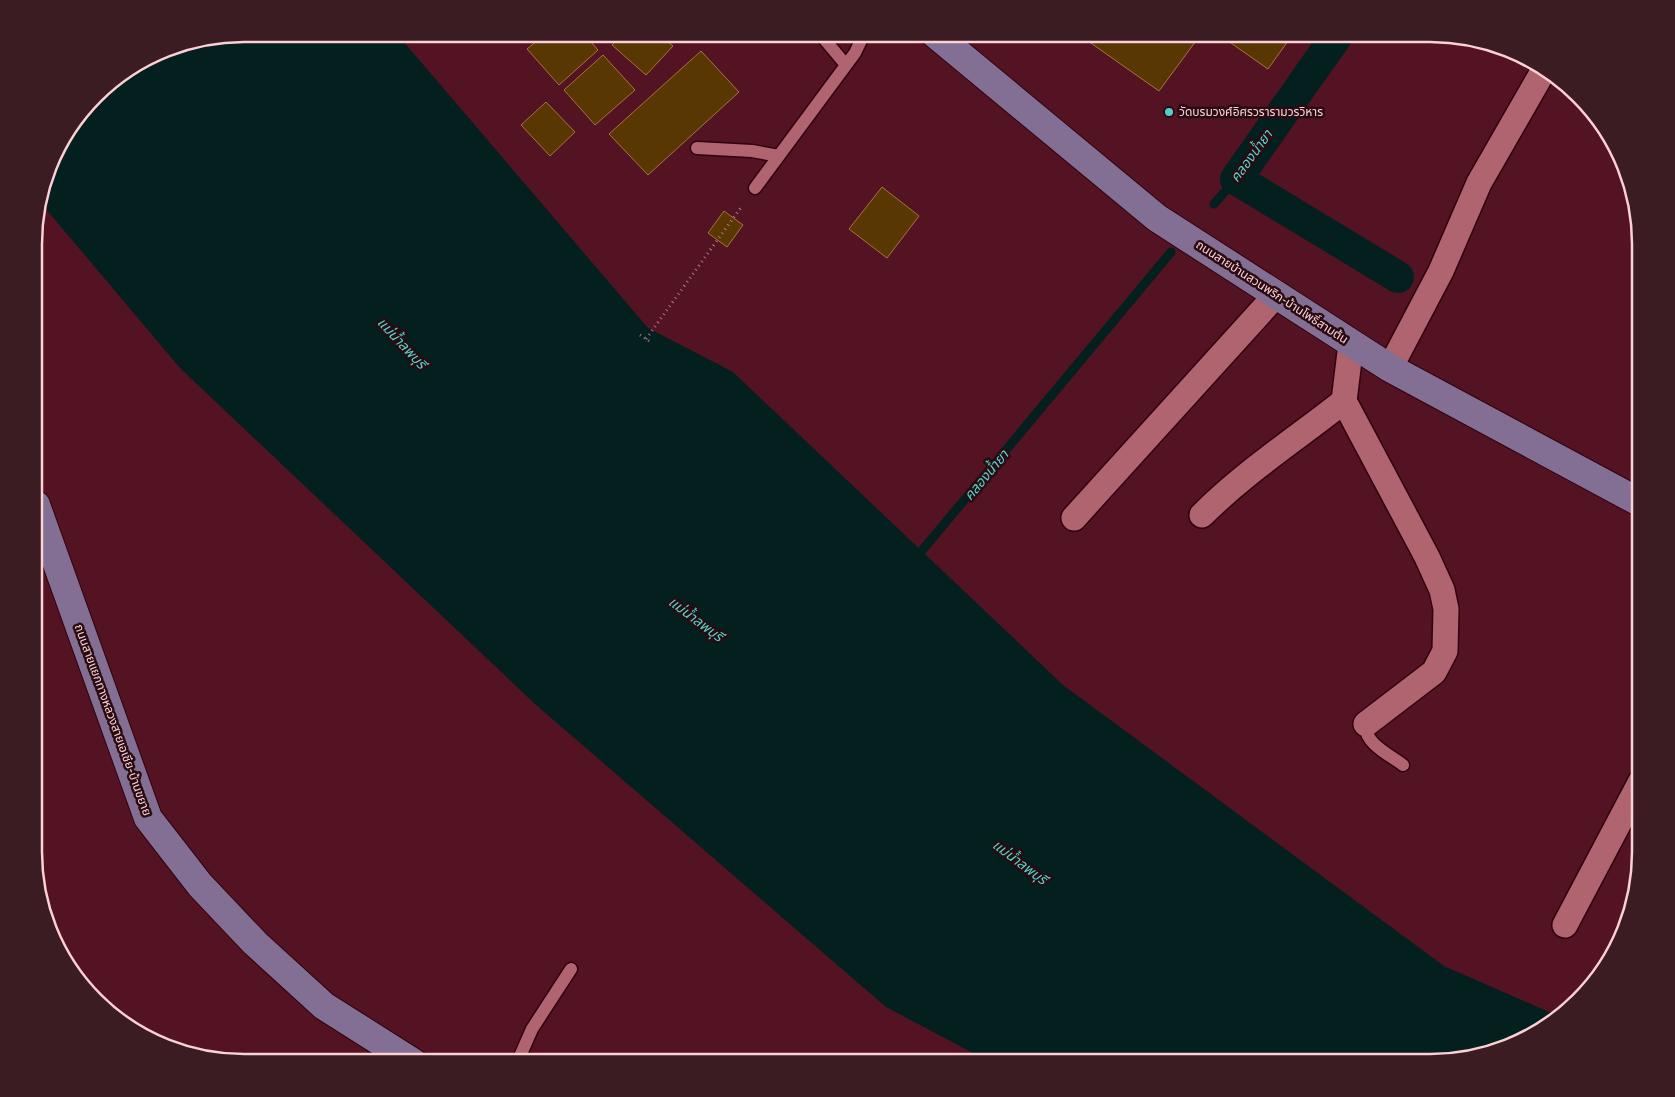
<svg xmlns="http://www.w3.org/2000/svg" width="1675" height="1097" font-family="'IBM Plex Sans','Noto Sans Thai',sans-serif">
	<rect width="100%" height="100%" fill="#541323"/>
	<path fill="#031f1e" d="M245,34H397L648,328L733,372L1063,685L1444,966L1556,1015L1535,1035L1444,1063H992L886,1007L535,704L180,368L40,202L56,151L105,86L164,50Z"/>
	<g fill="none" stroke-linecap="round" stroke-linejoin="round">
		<path stroke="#031f1e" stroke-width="9" d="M1214,204L1236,179
			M915,559L1171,252"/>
		<path stroke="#031f1e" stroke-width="32" d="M1338,34L1236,179L1398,277"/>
	</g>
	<path fill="#583703" stroke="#a5753a" d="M545,34H584L598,50L559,85L527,49Z
		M623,34H659L673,46L646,75L612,45Z
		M1078,34H1201L1159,91Z
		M1234,34H1293L1268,69L1228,41Z
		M701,51L739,92L648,175L609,134Z
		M603,55L635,90L595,125L564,90Z
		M546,102L575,132L550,156L521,125Z
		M882,187L919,216L887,258L849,229Z
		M724,211L743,225L727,247L708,233Z"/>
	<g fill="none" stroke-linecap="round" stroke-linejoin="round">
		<defs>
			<path id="lane" d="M820,34L846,65
				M697,148L752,151L779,156
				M755,188L855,53L864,34
				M1366,724C1363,743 1390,755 1403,765
				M517,1063L532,1029L571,969"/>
			<path id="street" d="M1390,368L1441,271L1479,183L1545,68
				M1344,401L1427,557L1442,590L1446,609L1445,651L1434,672L1366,724
				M1202,515C1245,472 1296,439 1344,401L1351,344
				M1074,518L1277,294
				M1565,925L1641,781"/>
			<path id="secondary" d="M935,34L1157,218L1390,368L1641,503
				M36,505L148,818L200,885L255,943L324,1006L414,1063"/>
		</defs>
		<use href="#lane" stroke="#31020e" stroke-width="15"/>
		<use href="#street" stroke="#31020e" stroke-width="28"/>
		<use href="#secondary" stroke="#31020e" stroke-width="30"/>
		<path stroke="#ac7781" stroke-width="3" stroke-dasharray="1 4" stroke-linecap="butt" d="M640,335L652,343
			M646,339L742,206"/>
		<use href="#lane" stroke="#af6470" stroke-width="12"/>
		<use href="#street" stroke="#af6470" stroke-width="25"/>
		<use href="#secondary" stroke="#836f94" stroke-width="28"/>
	</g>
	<circle fill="#54cdc7" stroke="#290c12" stroke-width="2" cx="1169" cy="112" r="5"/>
	<g text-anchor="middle" stroke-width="5" stroke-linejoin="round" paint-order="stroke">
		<g font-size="12" fill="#fcd1d6" stroke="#290c12" text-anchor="start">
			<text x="1179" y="116">วัดบรมวงศ์อิศรวรารามวรวิหาร</text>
		</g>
		<g font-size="12" fill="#fcd1d6" stroke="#290c12">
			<text transform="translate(1272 292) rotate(33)" y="4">ถนนสายบ้านสวนพริก-บ้านโพธิ์สามต้น</text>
			<text transform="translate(113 720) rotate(70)" y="4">ถนนสายแยกทางหลวงสายเอเชีย-บ้านขยาย</text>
		</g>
		<g font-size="14" font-style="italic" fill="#50d6cf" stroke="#290c12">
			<text transform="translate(1251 156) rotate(-54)" y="5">คลองน้ำยา</text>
			<text transform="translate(402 343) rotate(47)" y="5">แม่น้ำลพบุรี</text>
			<text transform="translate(986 475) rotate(-50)" y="5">คลองน้ำยา</text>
			<text transform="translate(696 619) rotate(37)" y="5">แม่น้ำลพบุรี</text>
			<text transform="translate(1020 862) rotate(37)" y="5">แม่น้ำลพบุรี</text>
		</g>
	</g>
	<path d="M0 0H1675V1097H0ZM244 42H1430A202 202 0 0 1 1632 244V852A202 202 0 0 1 1430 1054H244A202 202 0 0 1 42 852V244A202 202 0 0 1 244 42Z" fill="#3a1c22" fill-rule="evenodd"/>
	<path fill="none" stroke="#fcd1d6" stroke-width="2.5" d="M244 42H1430A202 202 0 0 1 1632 244V852A202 202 0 0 1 1430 1054H244A202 202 0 0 1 42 852V244A202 202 0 0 1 244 42Z"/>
</svg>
